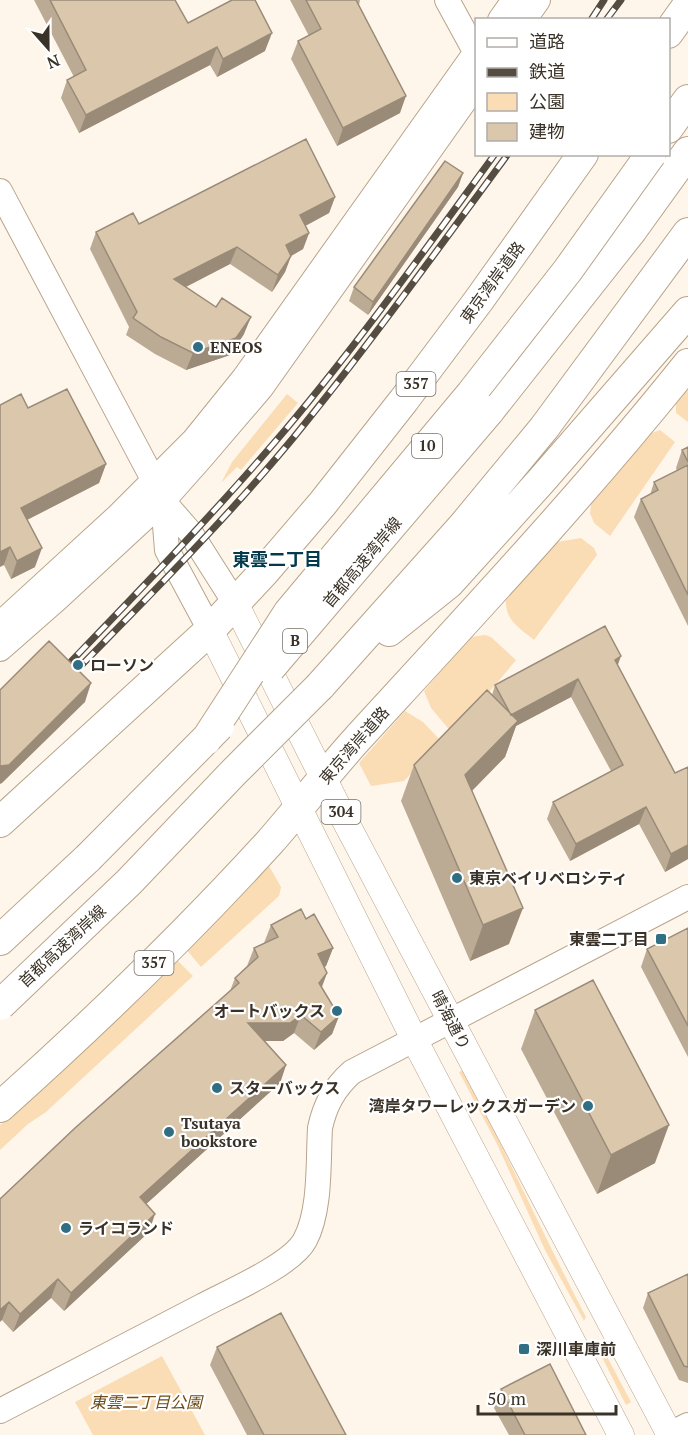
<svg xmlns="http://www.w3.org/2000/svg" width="688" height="1435" font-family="'PT Serif','Noto Sans JP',serif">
	<rect width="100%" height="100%" fill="#fff6eb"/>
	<path fill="#fadcb5" d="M688,390V422L676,413V394Z
		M287,394L298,403L241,470L237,467L221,483L232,462Z
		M660,430L675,442L610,536L594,523L590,513L592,496L641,437Z
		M581,538L594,548L597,555L534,640C518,627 504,620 506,597L551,543Z
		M485,635L491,637L516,660L476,708L452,733L431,708L424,691L470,637Z
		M405,711L423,722L442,742L404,781L371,786L359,763Z
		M268,864L281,887L279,896L201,967L185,948Z
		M176,959L193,976L46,1112L28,1124L0,1150V1125L22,1106Z
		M464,1070C506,1152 543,1235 586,1317L584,1321L545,1250L497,1144L459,1072Z
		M601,1349L604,1351L631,1402L626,1405L600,1353L599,1350Z
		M162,1356L205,1435H93L75,1402Z"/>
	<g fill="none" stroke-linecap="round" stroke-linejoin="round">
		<defs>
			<path id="secondary" d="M447,0L476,53
				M500,20L514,0
				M524,20L538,0
				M0,191L154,481L163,501L190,532L235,603
				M163,501L167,550L210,630
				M0,624L118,516L194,440L244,378L476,52
				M0,649L57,599L163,501L202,457L261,388L476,85
				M0,1411C67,1376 135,1341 202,1306C228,1292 292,1265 305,1240C321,1210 318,1162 320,1128C325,1105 334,1088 352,1072L688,897
				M668,1435L688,1425"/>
			<path id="primary" d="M235,603L342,815L670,1435
				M210,630L414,1039L621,1435"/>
			<path id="highway" d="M668,33L688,5
				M668,128L688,100
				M489,411L632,230L688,152
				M389,631L449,583L541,481L688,312
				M320,686L463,526L544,428L688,233
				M0,822L210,630L264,572L323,503L404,400L479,300L583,154
				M0,940L88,858
				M0,1107C94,1023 184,936 269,843C299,809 327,772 358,738C470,616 584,494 688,364"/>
		</defs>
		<use href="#secondary" stroke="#b8a48a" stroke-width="26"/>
		<use href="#primary" stroke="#b8a48a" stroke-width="27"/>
		<use href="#highway" stroke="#b8a48a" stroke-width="32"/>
		<use href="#secondary" stroke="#fff" stroke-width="24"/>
		<use href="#primary" stroke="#fff" stroke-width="26"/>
		<use href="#highway" stroke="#fff" stroke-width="30"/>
		<defs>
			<path id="rail" d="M591,20L604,0
				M606,20L621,0
				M58,675C135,595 214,514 286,429C360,341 427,247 495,154
				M65,682C143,602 223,523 294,437C369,345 438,249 508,154"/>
		</defs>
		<use href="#rail" stroke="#564d42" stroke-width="7"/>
		<use href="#rail" stroke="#fff" stroke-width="4.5" stroke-dasharray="14" stroke-linecap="butt"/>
		<defs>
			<path id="highway-bridge" d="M270,668L489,411
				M206,740L289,612L471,394L568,270L651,154
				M88,858L219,726
				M0,1005L129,882L234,772L320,686"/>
		</defs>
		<use href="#highway-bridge" stroke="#b8a48a" stroke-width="32" stroke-linecap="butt"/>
		<use href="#highway-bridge" stroke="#fff" stroke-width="30"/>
	</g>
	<path fill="#bcab94" d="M34,0H175L188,23L265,51L217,77L210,65L79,133L61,98L67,80L74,77Z
		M290,0H360L359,5L400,113L337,146L291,59L298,41L309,36Z
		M463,173L458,187L368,315L349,301L354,287Z
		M335,197L329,213L305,226L309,233L303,249L291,256L285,272L272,292L230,264L186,287L244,334L230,355L186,370L155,354L126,335L129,327L90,249L96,232L139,224Z
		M28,408L106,464L99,483L27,520L35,567L11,579L4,565Z
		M688,447V626L634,517L641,499L650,495L654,482L677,471L676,468L682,450Z
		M618,665L688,859L665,872L639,824L570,861L547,819L553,802L611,771L571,697L516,726L505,757L472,791L509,944L470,961L401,801L414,765L492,695L495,685Z
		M306,919L333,948L326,966L324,967L327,973L322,987L339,1016L332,1034L314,1050L294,1033L283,1041H265L286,1065L280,1083L146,1204L149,1232L64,1311L51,1298L13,1332L2,1320L0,1199L230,991L235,978L247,966L254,948L264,943L271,925Z
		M688,928V1057L641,967L647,949Z
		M535,1010L655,1163L597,1194L521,1049Z
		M688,1274V1383L679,1380L643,1308L648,1293Z
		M217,1347L346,1435H247L210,1365Z
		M501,1389L586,1435H509L494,1408Z"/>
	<path fill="#998b78" d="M272,33L265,51L217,77L223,59Z
		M217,47L210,65L79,133L86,115Z
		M406,96L400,113L337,146L343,128Z
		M463,173L458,187L368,315L373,302Z
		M335,197L329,213L294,232L300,215Z
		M309,233L303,249L291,256L285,272L272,292L278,275L286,245Z
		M237,247L230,264L168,296L174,279Z
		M251,317L244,334L230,355L186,370L193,353Z
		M106,464L99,483L15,526L21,508Z
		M10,547L4,565L0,567V552Z
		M42,548L35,567L11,579L17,561Z
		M621,656L615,673V660Z
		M578,679L571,697L516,726L505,757L452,811L465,775L511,715Z
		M91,683L85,702L2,783L0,784V766Z
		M646,807L639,824L570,861L576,844Z
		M688,845V859L665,872L671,854Z
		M523,908L509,944L470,961L483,925Z
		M333,948L326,966L312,973L318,954Z
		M327,973L320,991L319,983Z
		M301,1015L294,1033L283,1041H241L248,1023Z
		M339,1016L332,1034L314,1050L321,1032Z
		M286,1065L280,1083L133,1216L140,1197Z
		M669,1125L655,1163L597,1194L611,1155Z
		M155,1214L149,1232L64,1311L71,1293Z
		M58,1279L51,1298L13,1332L20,1314Z
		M9,1302L2,1320L0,1322V1310Z"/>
	<path fill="#dbc7ac" stroke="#998b78" stroke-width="1.5" d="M50,0H175L188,23L232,0H255L272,33L223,59L217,47L86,115L67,80L86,70Z
		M306,0H356L406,96L343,128L298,41L321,29Z
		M306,139L335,197L300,215L309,233L286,245L291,256L278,275L237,247L174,279L216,307L222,298L251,317L236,338L193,353L161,337L133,318L137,312L96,232L133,213L139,224Z
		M445,161L463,173L373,302L354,287Z
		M67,389L106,464L21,508L42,548L17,561L10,547L0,552V405L21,394L28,408Z
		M688,447V462L682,450Z
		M688,465V595L641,499L658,490L654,482Z
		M605,626L621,656L615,660L675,773L688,767V845L671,854L646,807L576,844L553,802L623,765L578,679L511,715L495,685Z
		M49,641L91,683L9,765L0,766V690Z
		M487,690L518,721L465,775L523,908L483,925L414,765Z
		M301,909L306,919L314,914L333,948L318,954L327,973L319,983L339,1016L321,1032L301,1015L290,1023H248L286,1065L140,1197L155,1214L71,1293L58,1279L20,1314L9,1302L0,1310V1199L75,1128L239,983L235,978L258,957L254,948L278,937L271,925Z
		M688,928V1026L647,949Z
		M593,980L669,1125L611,1155L535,1010Z
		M688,1274V1367L684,1366L648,1293Z
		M281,1313L346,1435H264L217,1347Z
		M550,1364L586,1435H525L501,1389Z"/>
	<g fill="#306e84" stroke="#fff" stroke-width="2">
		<circle cx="198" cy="347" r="6"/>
		<circle cx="78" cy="665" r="6"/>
		<circle cx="457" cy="878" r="6"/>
		<rect x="655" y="933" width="12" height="12" rx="3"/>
		<circle cx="337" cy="1011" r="6"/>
		<circle cx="217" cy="1088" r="6"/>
		<circle cx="588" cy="1106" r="6"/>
		<circle cx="169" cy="1132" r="6"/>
		<circle cx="66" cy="1228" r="6"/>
		<rect x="518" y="1343" width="12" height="12" rx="3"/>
	</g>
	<g text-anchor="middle" stroke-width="4.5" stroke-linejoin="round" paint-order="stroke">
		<g fill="#fff" stroke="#757068" stroke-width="1.5">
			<rect x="396.5" y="372" width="39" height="24" rx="4.5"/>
			<rect x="412" y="434" width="30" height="24" rx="4.5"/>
			<rect x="283" y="629" width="24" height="24" rx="4.5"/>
			<rect x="321.5" y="800" width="39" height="24" rx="4.5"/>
			<rect x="134.5" y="951" width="39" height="24" rx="4.5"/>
		</g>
		<g font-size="15" font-weight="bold" fill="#3a3227">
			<text x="416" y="389">357</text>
			<text x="427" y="451">10</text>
			<text x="295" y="646">B</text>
			<text x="341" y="817">304</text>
			<text x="154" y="968">357</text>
		</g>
		<g font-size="16" fill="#3a3227" stroke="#fff">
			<text transform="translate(492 282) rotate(-54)" y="6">東京湾岸道路</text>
			<text transform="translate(362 562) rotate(-50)" y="6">首都高速湾岸線</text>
			<text transform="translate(354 745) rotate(-49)" y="6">東京湾岸道路</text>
			<text transform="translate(62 946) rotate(-43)" y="6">首都高速湾岸線</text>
			<text transform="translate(451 1020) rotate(62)" y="6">晴海通り</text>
		</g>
		<g font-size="16" font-weight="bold" fill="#3a3227" stroke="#fff" text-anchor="start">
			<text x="210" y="353">ENEOS</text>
			<text x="90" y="671">ローソン</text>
			<text x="469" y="884">東京ベイリベロシティ</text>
			<text x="649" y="945" text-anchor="end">東雲二丁目</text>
			<text x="325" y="1017" text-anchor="end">オートバックス</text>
			<text x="229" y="1094">スターバックス</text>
			<text x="576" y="1112" text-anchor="end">湾岸タワーレックスガーデン</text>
			<text x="181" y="1129">Tsutaya<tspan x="181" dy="18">bookstore</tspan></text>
			<text x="78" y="1234">ライコランド</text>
			<text x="536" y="1355">深川車庫前</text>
		</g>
		<g font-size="16" font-style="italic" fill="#6f4c16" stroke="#fff">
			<text x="146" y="1408">東雲二丁目公園</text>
		</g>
		<g font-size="18" font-weight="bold" fill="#033b4c" stroke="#fff">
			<text x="277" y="566">東雲二丁目</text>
		</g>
	</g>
	<rect x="475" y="18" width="195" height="138" fill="#ffffff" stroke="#b0ada9" stroke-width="1.5"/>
	<rect x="487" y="38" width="30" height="9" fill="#ffffff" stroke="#b0ada9" stroke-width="1.5"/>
	<text x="529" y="48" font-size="18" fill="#3a3227">道路</text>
	<rect x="487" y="68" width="30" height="9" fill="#564d42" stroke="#b0ada9" stroke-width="1.5"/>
	<text x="529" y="78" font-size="18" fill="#3a3227">鉄道</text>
	<rect x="487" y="93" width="30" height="18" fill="#fadcb5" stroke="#b0ada9" stroke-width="1.5"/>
	<text x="529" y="108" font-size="18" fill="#3a3227">公園</text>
	<rect x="487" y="123" width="30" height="18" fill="#dbc7ac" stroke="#b0ada9" stroke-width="1.5"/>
	<text x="529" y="138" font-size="18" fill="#3a3227">建物</text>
	<g transform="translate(48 48) rotate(159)" stroke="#ffffff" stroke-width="4.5" paint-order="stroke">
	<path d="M0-4.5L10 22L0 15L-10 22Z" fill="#3a3227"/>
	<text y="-9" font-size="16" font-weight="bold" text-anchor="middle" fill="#3a3227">N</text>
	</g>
	<path d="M478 1405v9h138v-9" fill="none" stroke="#3a3227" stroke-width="3"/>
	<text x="487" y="1405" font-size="18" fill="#3a3227" stroke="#ffffff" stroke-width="4.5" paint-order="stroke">50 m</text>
</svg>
